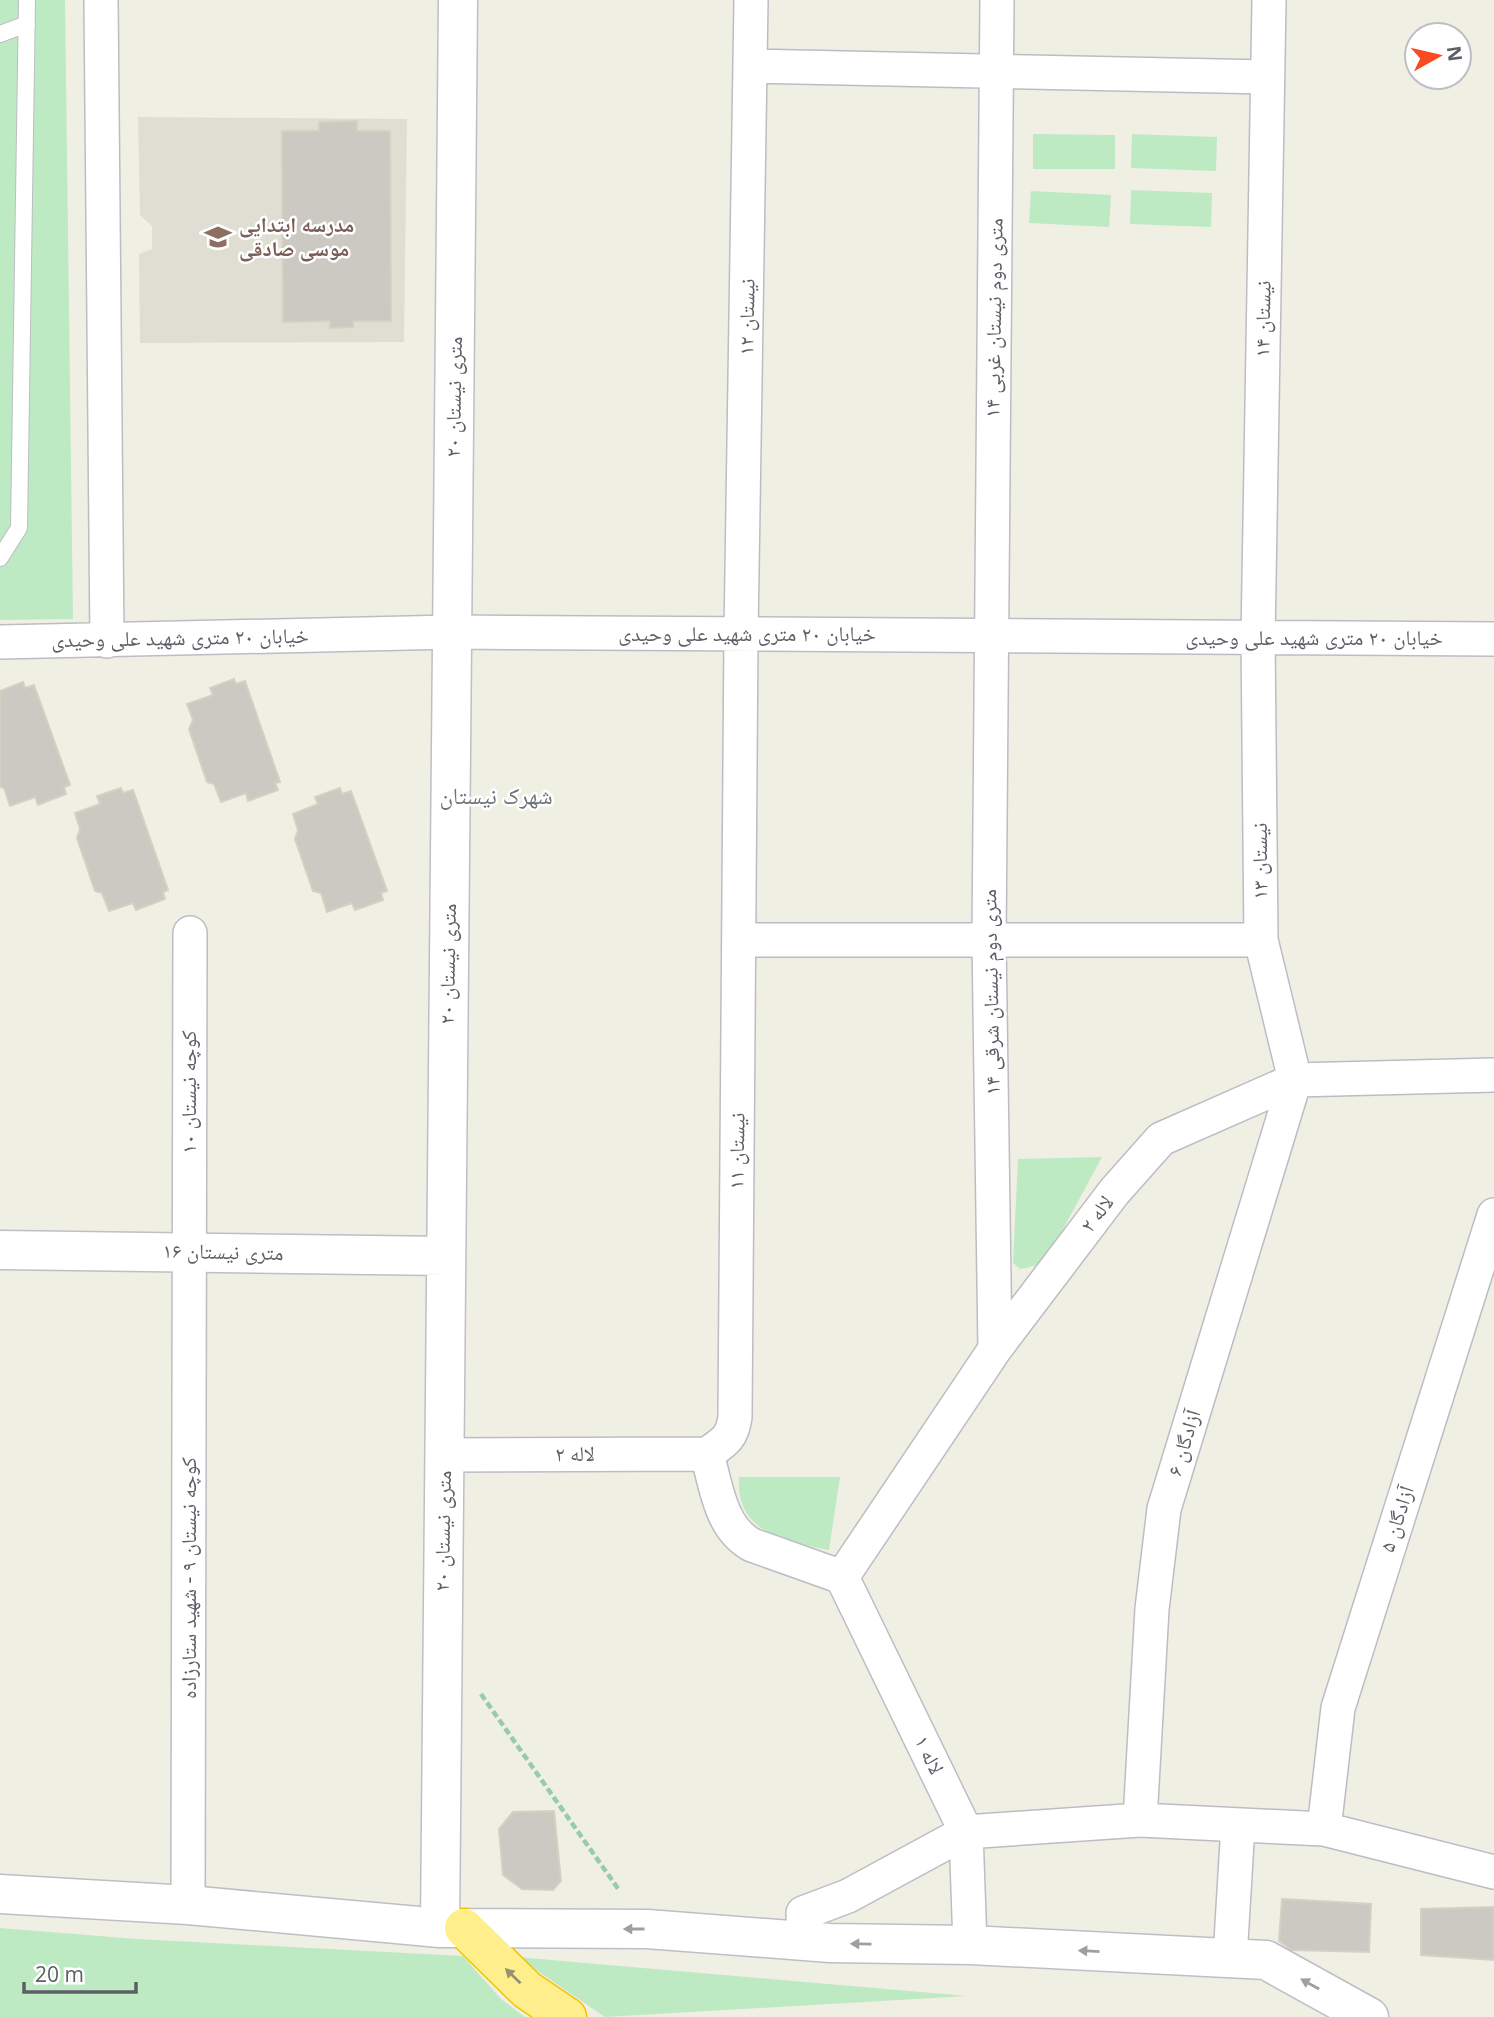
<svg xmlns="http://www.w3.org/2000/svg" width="1494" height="2017" font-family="'Open Sans','Noto Naskh Arabic',sans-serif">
	<rect width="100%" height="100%" fill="#f0efe4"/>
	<path fill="#e0ded3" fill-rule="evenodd" d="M138,117L407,119L404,342L140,343L139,254L152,249V226L140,215ZM319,131H390L391,321H353V327L331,328Z"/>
	<path fill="#beeac3" d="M0,0H65L73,619L0,620Z
		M1033,134L1115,135V169H1033Z
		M1132,134L1217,137L1216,171L1131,168Z
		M1131,190L1212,193L1211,227L1130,224Z
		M1031,191L1111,195L1109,227L1029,223Z
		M1102,1157L1047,1259C1039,1265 1031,1267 1020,1269L1013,1263L1018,1159Z
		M739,1477H840L829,1550C785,1542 735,1532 739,1477Z
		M0,1928L137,1939L463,1956L501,1999L525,2017H0Z
		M517,1957L967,1996L605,2017Z"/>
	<path fill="#cbc9c1" stroke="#d5d1c2" stroke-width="2" d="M357,121V131H390L391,321H353V327L330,328V321L283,322L282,131H319V122Z
		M234,679L236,684L245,681L280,782L275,783L278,790L248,801L246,793L221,802L214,784L207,782L189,729L193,720L187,704L213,695L210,688Z
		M23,682L25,688L34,685L70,785L64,787L66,794L38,805L35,797L10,806L4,788L0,787V691Z
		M121,788L123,793L133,790L168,890L163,892L165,899L136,910L133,903L109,911L102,893L95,891L77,838L80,829L75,813L100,804L97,796Z
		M340,788L342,794L351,791L387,891L381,893L383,900L355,910L352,903L327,912L321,893L313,891L295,839L298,830L293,814L318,804L315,797Z
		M554,1811L561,1881L553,1890L522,1889L503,1875L499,1829L513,1812Z
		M1282,1899L1371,1904L1369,1952L1291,1950L1279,1941Z
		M1494,1907V1960L1421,1955V1909Z"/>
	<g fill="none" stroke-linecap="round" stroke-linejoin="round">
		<defs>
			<path id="lane" d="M0,34L27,24
				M0,558L19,528L27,0"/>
			<path id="street" d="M101,0L107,641
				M751,0L741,634L735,1417C732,1439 724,1442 707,1454C716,1485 720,1528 752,1545L842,1577
				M751,66L1267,77
				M0,642L452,632L1494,639
				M739,940H1261
				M995,1349L989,940L997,0
				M444,1455L707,1454
				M842,1577L995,1349L1114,1192L1161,1139L1295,1080L1494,1075
				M842,1577L966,1832L970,1945
				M1140,1820L1152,1609L1164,1509L1295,1080L1261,940L1258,638L1269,0
				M1324,1829L1338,1708L1494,1215
				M188,1905L190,933
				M804,1941L803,1913L848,1896L966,1832L1140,1820L1324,1829L1494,1872
				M1230,1958L1238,1825"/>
			<path id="secondary" d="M0,1250L445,1256
				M0,1894L188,1905L440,1928L647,1929L830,1943L970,1945L1266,1960L1369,2017
				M440,1928L458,0"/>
			<path id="highway" d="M464,1928L527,1990L567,2017"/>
		</defs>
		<use href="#lane" stroke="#bcbdc4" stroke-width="18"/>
		<use href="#street" stroke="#bcbdc4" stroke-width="36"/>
		<use href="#secondary" stroke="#bcbfc6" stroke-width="41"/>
		<use href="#highway" stroke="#f4c300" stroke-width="41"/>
		<path stroke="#96cbac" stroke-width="4.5" stroke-dasharray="7 3.5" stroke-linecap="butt" d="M481,1694L619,1890"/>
		<use href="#lane" stroke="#fff" stroke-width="16"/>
		<use href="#street" stroke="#fff" stroke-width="33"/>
		<use href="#secondary" stroke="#fff" stroke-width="38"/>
		<use href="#highway" stroke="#ffef8c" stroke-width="38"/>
	</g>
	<defs><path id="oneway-solid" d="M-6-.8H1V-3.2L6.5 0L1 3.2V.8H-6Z" transform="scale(1.75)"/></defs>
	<g fill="#9d9fa3">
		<use href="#oneway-solid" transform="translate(634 1929) rotate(-180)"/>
		<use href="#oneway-solid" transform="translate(861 1944) rotate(-179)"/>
		<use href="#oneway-solid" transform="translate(1089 1951) rotate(-177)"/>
		<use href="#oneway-solid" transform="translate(1310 1984) rotate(-151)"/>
	</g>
	<use fill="#959173" href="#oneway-solid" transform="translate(513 1976) rotate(-136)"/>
	<defs>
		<symbol id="school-bare" viewBox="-9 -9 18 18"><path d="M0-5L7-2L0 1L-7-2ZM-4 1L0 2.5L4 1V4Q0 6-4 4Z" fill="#8d6e63" stroke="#fff" stroke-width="2.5" paint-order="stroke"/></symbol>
	</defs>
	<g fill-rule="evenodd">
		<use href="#school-bare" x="199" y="218" width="38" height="38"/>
	</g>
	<g text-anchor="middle" stroke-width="5" stroke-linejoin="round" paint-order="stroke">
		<g font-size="21" font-weight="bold" fill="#785e54" stroke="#fff" text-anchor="start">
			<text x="239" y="232">مدرسه ابتدایی<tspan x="239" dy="24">موسی صادقی</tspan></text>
		</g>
		<g font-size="21" fill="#5c5f66" stroke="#fff">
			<text transform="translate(747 317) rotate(-89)" y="7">نیستان ۱۲</text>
			<text transform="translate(994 318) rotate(-89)" y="7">۱۴ متری دوم نیستان غربی</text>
			<text transform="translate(1263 319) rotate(-89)" y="7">نیستان ۱۴</text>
			<text transform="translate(454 397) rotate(-89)" y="7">۲۰ متری نیستان</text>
			<text x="747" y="641">خیابان ۲۰ متری شهید علی وحیدی</text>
			<text transform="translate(180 638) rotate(-1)" y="7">خیابان ۲۰ متری شهید علی وحیدی</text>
			<text x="1314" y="645">خیابان ۲۰ متری شهید علی وحیدی</text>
			<text transform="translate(1260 861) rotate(-90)" y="7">نیستان ۱۳</text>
			<text transform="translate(448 964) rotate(-89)" y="7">۲۰ متری نیستان</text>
			<text transform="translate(991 992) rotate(-91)" y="7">۱۴ متری دوم نیستان شرقی</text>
			<text transform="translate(189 1092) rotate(-90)" y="7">کوچه نیستان ۱۰</text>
			<text transform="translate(737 1151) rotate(-89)" y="7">نیستان ۱۱</text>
			<text transform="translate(1097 1214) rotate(-53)" y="7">لاله ۲</text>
			<text transform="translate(223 1252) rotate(1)" y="7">۱۶ متری نیستان</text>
			<text transform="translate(1184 1443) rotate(-73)" y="7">آزادگان ۶</text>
			<text x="575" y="1461">لاله ۲</text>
			<text transform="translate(1397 1519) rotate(-72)" y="7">آزادگان ۵</text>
			<text transform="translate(443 1531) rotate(-89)" y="7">۲۰ متری نیستان</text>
			<text transform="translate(189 1578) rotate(-90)" y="7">کوچه نیستان ۹ - شهید ستارزاده</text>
			<text transform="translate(929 1755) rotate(64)" y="7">لاله ۱</text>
		</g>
		<g font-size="23" fill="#6d7178" stroke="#fff">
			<text x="496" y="804">شهرک نیستان</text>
		</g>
	</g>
	<g transform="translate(1438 56) rotate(82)"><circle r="33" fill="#ffffff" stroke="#bebfc2" stroke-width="2"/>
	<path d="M0-5L12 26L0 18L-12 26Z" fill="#f94a21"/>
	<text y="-10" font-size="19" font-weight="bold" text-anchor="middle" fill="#5c5f66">N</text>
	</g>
	<path d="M24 1982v10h112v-10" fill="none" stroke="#5c5f66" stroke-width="3.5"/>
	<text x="35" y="1982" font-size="21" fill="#5c5f66" stroke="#ffffff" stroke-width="5" paint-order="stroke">20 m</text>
</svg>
